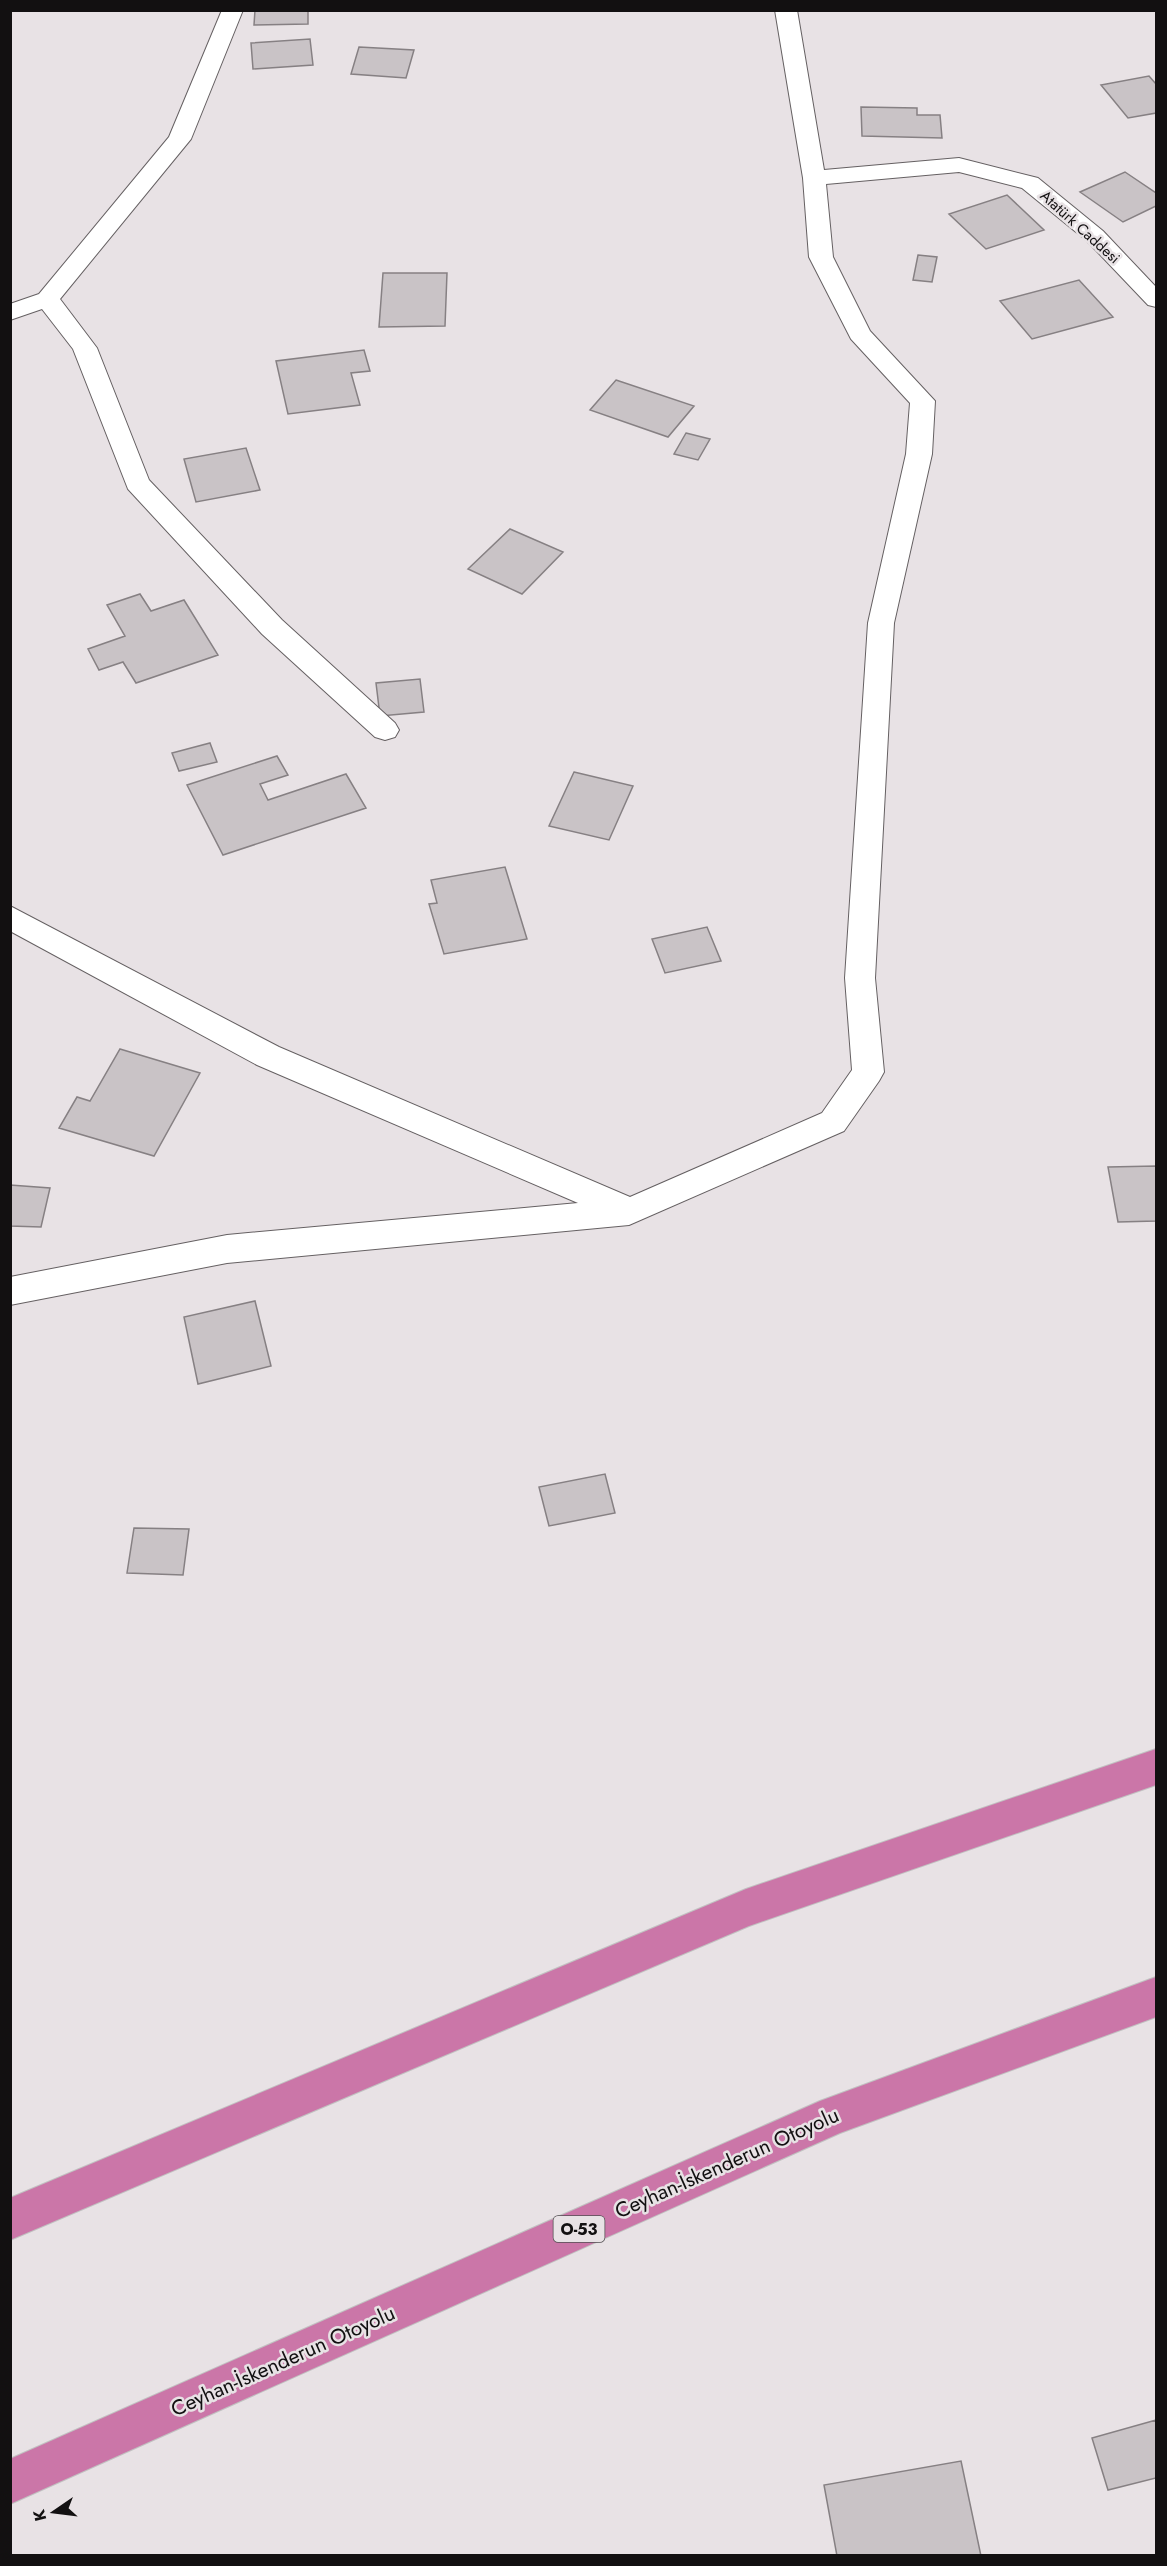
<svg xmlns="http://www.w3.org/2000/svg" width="1167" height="2566" font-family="Jost,sans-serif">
	<rect width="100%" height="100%" fill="#e8e2e5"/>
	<path fill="#c9c3c6" stroke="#868083" stroke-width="1.5" d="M255,10H308V24L254,25Z
		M310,39L313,65L253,69L251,43Z
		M359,47L414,50L406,78L351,74Z
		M1149,76L1156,84V113L1128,118L1101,85Z
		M861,107L917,108V115H940L942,138L862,136Z
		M1125,172L1156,193V206L1123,222L1080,192Z
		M1007,195L1044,230L986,249L949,214Z
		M918,255L937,257L932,282L913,280Z
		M383,273H447L445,326L379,327Z
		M1079,280L1113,317L1032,339L1000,301Z
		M364,350L370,371L351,373L360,405L288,414L276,361Z
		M616,380L694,406L668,437L590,410Z
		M686,433L710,439L698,460L674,454Z
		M246,448L260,490L196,502L184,459Z
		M510,529L563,552L522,594L468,569Z
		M140,594L151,611L184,600L218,655L136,683L123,662L99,670L88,649L125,636L107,605Z
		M420,679L424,712L380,716L376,683Z
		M210,743L217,762L179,771L172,753Z
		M277,756L288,775L260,784L268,800L346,774L366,808L223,855L187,785Z
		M574,772L633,786L609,840L549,826Z
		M505,867L527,939L444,954L429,904L437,903L431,880Z
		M707,927L721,961L665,973L652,939Z
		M120,1049L200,1073L154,1156L59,1128L77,1097L90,1101Z
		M1156,1166V1221L1118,1222L1108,1167Z
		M10,1185L50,1188L41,1227L10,1226Z
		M255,1301L271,1366L198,1384L184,1317Z
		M605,1474L615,1513L549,1526L539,1487Z
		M134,1528L189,1529L183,1575L127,1573Z
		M1156,2420V2478L1108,2490L1092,2438Z
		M961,2461L981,2556H837L824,2485Z"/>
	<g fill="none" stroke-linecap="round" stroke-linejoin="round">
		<defs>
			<path id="minor" d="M222,10H243L191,139L60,299L97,348L149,480L282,620L395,723L399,730L395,737L385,740L375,737L262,634L128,489L73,349L42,309L10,320V304L39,294L169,137Z
				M775,10H797L824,170L959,158L1038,178L1103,231L1156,287V307L1148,305L1087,241L1022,188L959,172L826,184L833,257L870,331L935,401L932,454L894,623L875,978L884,1072L879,1081L844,1131L629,1225L227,1263L10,1305V1277L227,1235L578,1203L257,1065L10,931V906L279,1047L630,1197L822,1113L852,1070L845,978L868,623L906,454L910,403L851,339L809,257L803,178Z"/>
			<path id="highway" d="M1156,1749V1785L749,1926L10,2240V2198L746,1889Z
				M1156,1977V2017L840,2133L10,2504V2459L820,2101Z"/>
		</defs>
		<use href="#minor" stroke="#656062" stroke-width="2"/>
		<use href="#highway" stroke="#c1c1c1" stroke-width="2"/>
		<use href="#minor" fill="#fff" fill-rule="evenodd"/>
		<use href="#highway" fill="#cb76a8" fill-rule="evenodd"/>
	</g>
	<g text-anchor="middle" stroke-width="5" stroke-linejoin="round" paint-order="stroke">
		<g font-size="15" fill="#121011" stroke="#e8e2e5">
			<text transform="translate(1080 227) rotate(42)" y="5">Atatürk Caddesi</text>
		</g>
		<rect fill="#e8e2e5" stroke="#524f51" stroke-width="1.5" x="553.5" y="2216" width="51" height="26" rx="4.5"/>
		<g font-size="16" font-weight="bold" fill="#121011">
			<text x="579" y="2235">O-53</text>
		</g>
		<g font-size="21" fill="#121011" stroke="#e8e2e5">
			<text transform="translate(727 2163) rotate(-24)" y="7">Ceyhan-İskenderun Otoyolu</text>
			<text transform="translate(283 2361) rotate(-24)" y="7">Ceyhan-İskenderun Otoyolu</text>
		</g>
	</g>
	<rect width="1167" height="2566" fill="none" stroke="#121011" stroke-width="24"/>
	<g transform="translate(54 2512) rotate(256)" stroke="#e8e2e5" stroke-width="4.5" paint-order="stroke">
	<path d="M0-4.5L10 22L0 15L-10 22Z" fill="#121011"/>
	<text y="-9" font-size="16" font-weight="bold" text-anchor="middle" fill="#121011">K</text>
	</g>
</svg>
